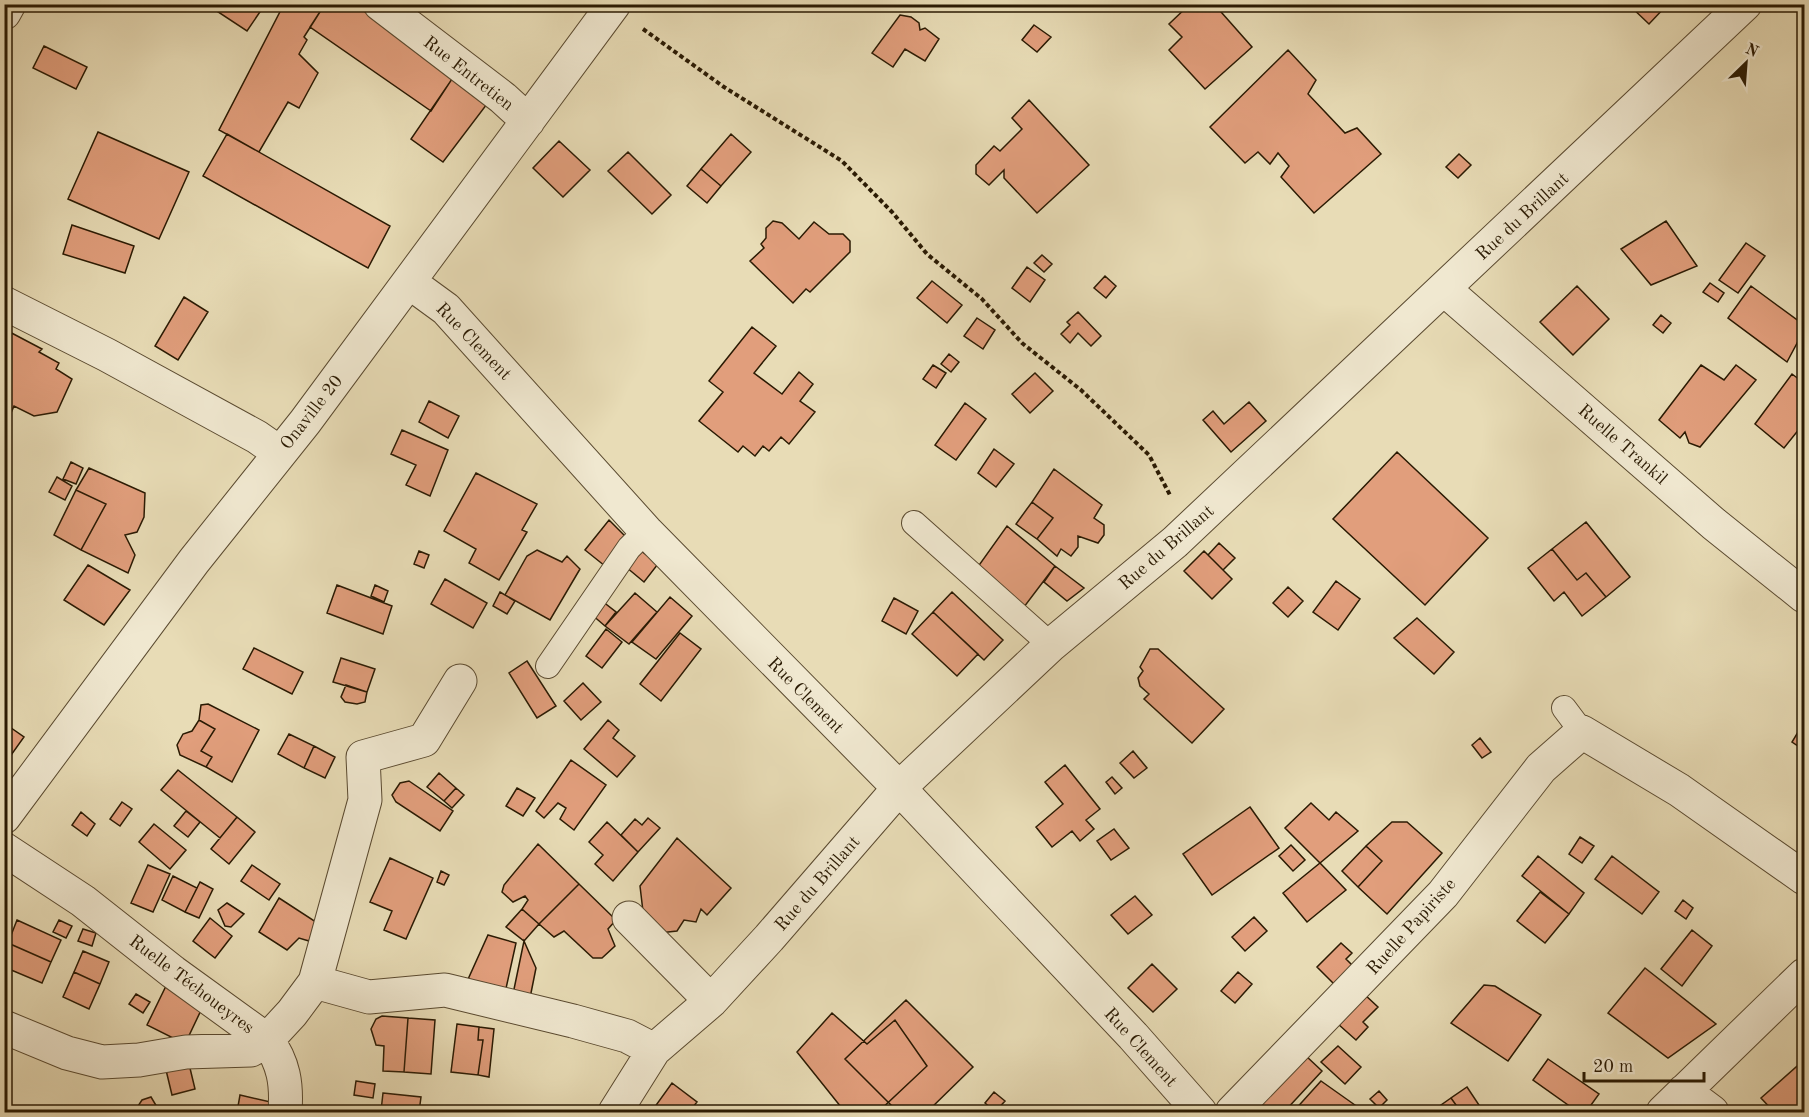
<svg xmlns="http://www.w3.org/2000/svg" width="1809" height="1117" font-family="'Old Standard TT',serif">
	<rect width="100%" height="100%" fill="#e8dcb6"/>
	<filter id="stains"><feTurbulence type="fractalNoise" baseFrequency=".00333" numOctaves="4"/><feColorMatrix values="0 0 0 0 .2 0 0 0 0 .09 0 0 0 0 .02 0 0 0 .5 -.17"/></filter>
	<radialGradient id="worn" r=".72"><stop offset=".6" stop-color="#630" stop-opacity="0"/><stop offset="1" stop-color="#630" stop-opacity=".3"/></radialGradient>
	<path fill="#e19e7c" stroke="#2a1a03" stroke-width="1.5" d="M206,4H261L264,6L247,31Z
		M284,4H325L304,37L307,40L299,54L318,73L299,108L288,102L259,152L219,130Z
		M325,4H355L452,79L431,111L310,27Z
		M1190,4H1214L1252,47L1205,89L1169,50L1182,37L1169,24Z
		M1628,4H1664L1666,6L1649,24Z
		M900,15L911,17L919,23L920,30L925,28L939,39L925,61L905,49L893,67L872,53Z
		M1034,25L1051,37L1037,52L1022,40Z
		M44,46L87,67L76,89L33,68Z
		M1288,50L1316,80L1308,94L1345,133L1357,128L1381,154L1314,213L1281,177L1289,166L1278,153L1270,164L1258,152L1245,163L1210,127Z
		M452,79L487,104L443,162L411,139Z
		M1029,100L1089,165L1037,213L1004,178V170L989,185L976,174V165L994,146L1000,151L1022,129L1012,118Z
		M98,132L189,172L159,239L68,199Z
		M227,134L390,226L368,268L203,176Z
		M731,134L751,152L721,186L701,169Z
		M559,141L590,170L563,197L533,168Z
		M628,152L671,195L652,214L608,171Z
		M1459,154L1471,165L1458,178L1446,167Z
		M701,169L721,186L707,203L687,186Z
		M773,221L782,223L799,239L814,222L829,234H843L850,241V252L810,292L806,289L793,303L750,261L764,248L761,244L766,238V228Z
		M1666,221L1697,266L1651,285L1621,249Z
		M72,225L134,246L125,273L63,254Z
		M1746,243L1765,256L1738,293L1719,280Z
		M1042,255L1052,264L1044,272L1034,263Z
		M1027,267L1045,280L1030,302L1012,288Z
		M1105,276L1116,286L1106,298L1094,288Z
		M932,281L962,305L947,323L917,298Z
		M1710,283L1724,293L1718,302L1703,292Z
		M1577,286L1609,319L1573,355L1540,322Z
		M1751,286L1804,325V330L1787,362L1728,318Z
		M184,297L208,312L178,360L155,346Z
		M1078,312L1101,336L1091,346L1078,333L1070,343L1061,334L1070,325L1067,322Z
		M1661,315L1671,323L1663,333L1653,325Z
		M977,318L995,330L983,349L964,336Z
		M752,327L776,346L754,373L782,394L799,372L813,384L800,401L815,412L789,444L781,437L769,451L763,446L755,456L743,446L738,452L699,421L723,392L709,381Z
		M4,329L42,349L39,352L59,363L56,369L72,379L57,412L34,416L14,406L11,413L4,410Z
		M949,354L959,362L951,372L941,364Z
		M933,365L946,373L936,388L923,379Z
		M1701,365L1724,380L1736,365L1756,380L1700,447L1689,443L1685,432L1680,438L1659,420Z
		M1035,373L1053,391L1030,413L1012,394Z
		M1792,374L1804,383V423L1784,448L1755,424Z
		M429,401L459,416L448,438L419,422Z
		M1249,402L1266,421L1231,452L1203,420L1213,411L1224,424Z
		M965,403L986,419L956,460L935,445Z
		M402,430L448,450L430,496L406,485L416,465L391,454Z
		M994,449L1014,464L996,487L978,473Z
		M1397,452L1488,538L1425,605L1333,519Z
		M71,462L83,468L76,484L63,479Z
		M89,468L145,493L144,517L137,532L125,535L135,555L128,573L81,550L106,504L76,490Z
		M1054,469L1102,505L1094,518L1104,525V535L1098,543L1078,536V547L1071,556L1061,549L1057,556L1037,539L1053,518L1032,502Z
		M476,473L537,504L522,530L527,532L499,580L469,563L476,549L444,531Z
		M57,477L72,486L65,500L49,492Z
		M76,490L106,504L81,550L54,535Z
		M1032,502L1053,518L1037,539L1016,524Z
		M609,520L625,536L605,566L585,550Z
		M1586,522L1630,577L1606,597L1586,573L1577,580L1552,549Z
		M1007,526L1055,566L1024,607L977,568Z
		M1219,543L1235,558L1223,570L1208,555Z
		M1552,549L1577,580L1586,573L1606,597L1582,616L1564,592L1554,601L1528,568Z
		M537,550L562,562L567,556L580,569L550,620L505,595L527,556Z
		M640,550L658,564L644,582L626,567Z
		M419,551L429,555L424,568L414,564Z
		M1204,551L1232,579L1212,599L1184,571Z
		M88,565L130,590L104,625L64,600Z
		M1055,566L1084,588L1067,601L1044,582Z
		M445,579L487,603L473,628L431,604Z
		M1336,581L1360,599L1338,630L1313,612Z
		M337,585L392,606L383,634L327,613Z
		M375,585L388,591L384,602L371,596Z
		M1288,587L1303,601L1288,617L1273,603Z
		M500,592L515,601L507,614L493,606Z
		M952,592L1003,640L984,660L933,612Z
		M635,593L657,612L629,644L605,626Z
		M670,597L692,616L656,659L632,642Z
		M894,598L918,611L906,634L882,621Z
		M602,601L616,612L605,626L591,614Z
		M933,612L978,654L957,676L912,634Z
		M1417,618L1454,652L1434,674L1394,638Z
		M606,629L622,642L602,668L586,656Z
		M680,633L701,649L661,701L640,684Z
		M254,648L303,672L292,694L243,669Z
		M1150,649H1158L1224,709L1192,743L1144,699L1149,694L1140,686L1138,678L1143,671L1140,667Z
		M341,658L375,669L367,692L333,682Z
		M527,661L556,706L537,718L509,673Z
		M583,683L601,702L581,720L564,701Z
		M346,685L367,692L365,702L357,704L345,702L341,697Z
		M208,704L259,730L232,782L206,767L212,757L201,751L215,729L199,720L201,705Z
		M199,720L215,729L201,751L212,757L206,767L180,755L177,745L183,734L192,731Z
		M608,720L619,730L613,738L635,756L617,777L584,749Z
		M4,723L24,737L4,765Z
		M1801,727L1804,729V750L1792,742Z
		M289,734L314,746L304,768L278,754Z
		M1480,738L1491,752L1482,758L1472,745Z
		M314,746L335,757L325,778L304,768Z
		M1133,751L1147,768L1134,778L1120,763Z
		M571,760L606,785L574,830L560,819L566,808L558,803L544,818L536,811Z
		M1065,765L1100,809L1086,820L1094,829L1080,841L1072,831L1052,847L1036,827L1063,804L1045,782Z
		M178,770L237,817L220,838L161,790Z
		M439,773L456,788L444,801L427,787Z
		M1112,777L1122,788L1115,794L1106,782Z
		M409,781L453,811L440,831L396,802L392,795L400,783Z
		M456,788L464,795L452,808L444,801Z
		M517,788L535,798L523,816L506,806Z
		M122,802L132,809L120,826L110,819Z
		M1311,803L1329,820L1336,812L1358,831L1320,863L1285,828Z
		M1250,807L1279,848L1212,895L1183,854Z
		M186,811L200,822L188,837L174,826Z
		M81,812L95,824L87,836L72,825Z
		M237,817L255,832L229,864L211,849Z
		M648,818L660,828L638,852L621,835L635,819L642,825Z
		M607,822L638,852L613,881L595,864L603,855L589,842Z
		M1392,822H1407L1442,853L1387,914L1358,887L1382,861L1366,846Z
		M154,824L186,850L170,869L139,842Z
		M1114,829L1129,848L1111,860L1097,841Z
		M1580,837L1594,846L1582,863L1569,854Z
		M677,838L731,888L707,915L701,909L696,922L684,920L677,931L659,933L644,920L640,886Z
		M538,844L579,884L539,924L522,909L528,900L525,896L513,902L502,892L504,885Z
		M1291,845L1305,860L1293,871L1279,856Z
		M1366,846L1382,861L1358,887L1342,871Z
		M1538,856L1584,893L1569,914L1522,876Z
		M1612,856L1659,892L1642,914L1595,879Z
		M390,858L433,878L406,939L384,930L392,911L370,902Z
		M1320,863L1346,890L1307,922L1283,893Z
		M148,865L170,874L153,912L131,903Z
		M252,865L280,884L269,900L241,881Z
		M441,871L449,875L444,885L437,882Z
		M173,876L197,888L185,912L162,900Z
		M200,882L213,889L199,918L185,912Z
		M579,884L616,920L608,929L615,946L602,958H593L564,931L554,937L539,924Z
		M1540,892L1569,914L1545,943L1517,921Z
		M1135,896L1152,915L1128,934L1111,915Z
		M279,898L316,922L309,941L299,938L287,950L259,932Z
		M1683,900L1693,908L1686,919L1675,911Z
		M227,903L244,914L231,927L225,926L218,910Z
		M522,909L539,924L524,941L506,927Z
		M1254,917L1267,931L1245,951L1232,937Z
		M210,918L232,936L215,958L193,941Z
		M17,920L61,940L51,962L8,943Z
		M59,920L72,926L66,938L53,932Z
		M83,929L96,933L92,946L78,941Z
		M1692,930L1712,946L1682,986L1661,969Z
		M488,935L516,943L505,993L465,986Z
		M524,941L536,968L530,998L513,994Z
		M8,943L51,962L42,983L4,967V949Z
		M1341,943L1352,953L1346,959L1354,967L1336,986L1317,967Z
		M83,951L109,962L100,984L74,972Z
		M1152,964L1177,989L1153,1012L1128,988Z
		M1645,968L1716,1024L1668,1058L1608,1013Z
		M74,972L100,984L89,1009L63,997Z
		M1238,972L1252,984L1235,1003L1221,991Z
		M1484,985L1495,986L1541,1015L1508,1061L1451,1023Z
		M166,986L204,1004L185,1044L147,1025Z
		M136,994L150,1002L143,1013L129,1004Z
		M1364,994L1378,1007L1363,1022L1368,1027L1356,1040L1338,1024Z
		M906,1000L973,1067L927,1112H898L845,1059Z
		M832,1013L867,1044L895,1020L927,1066L878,1112H845L797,1052Z
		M382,1016L408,1018L404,1072L383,1071L384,1046L376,1045L371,1029L376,1019Z
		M408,1018L435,1020L431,1074L404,1072Z
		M457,1024L479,1027L478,1040H483L478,1075L451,1072Z
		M479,1027L494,1029L489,1077L478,1075L483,1040H478Z
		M1338,1046L1361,1067L1345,1084L1321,1062Z
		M1305,1055L1322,1071L1284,1112H1270L1260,1104Z
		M1548,1059L1599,1094L1586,1112H1578L1533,1080Z
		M1804,1060V1112H1774L1761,1098Z
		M189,1064L195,1089L172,1095L166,1070Z
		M356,1081L375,1084L373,1098L354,1095Z
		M1321,1081L1362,1110L1360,1112H1293Z
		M672,1083L697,1102L689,1112H660L654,1108Z
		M1467,1087L1481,1108L1475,1112H1461L1451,1098Z
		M1379,1091L1387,1100L1379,1108L1370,1099Z
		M994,1092L1005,1101L995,1112L985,1103Z
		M383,1093L421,1097L419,1112H334L335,1106L381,1111Z
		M240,1095L275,1103L272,1112H237Z
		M151,1097L160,1112H140L138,1106L142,1100Z
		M1451,1098L1461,1112H1431Z"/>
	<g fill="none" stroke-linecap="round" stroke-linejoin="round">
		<defs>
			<path id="service" d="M914,523L1051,645
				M548,666L629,548L646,531
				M1564,708L1582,732"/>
			<path id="minor" d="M380,4L503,98L528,121
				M4,13L9,4
				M409,282L446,309L646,531L899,788L1133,1036L1200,1112
				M1444,289L1714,524L1804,596
				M4,303L107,355L257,437L280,453
				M4,817L194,561L305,422L614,4
				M4,849L83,901L173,972L267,1040L292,1013L315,982L369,997L445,990L573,1021L627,1036L654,1050
				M629,918L711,1001
				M315,982L365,800L363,757L424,740L460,681
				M4,1027L67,1053L102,1062L139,1060L186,1052L251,1050L267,1040C284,1063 287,1084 285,1112
				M1684,1091L1712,1112
				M615,1112L654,1050L711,1001L769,938L899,788L1051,645L1175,542L1745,4
				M1232,1112L1443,894L1541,768L1582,732L1679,790L1804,878
				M1663,1112L1804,975"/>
		</defs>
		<use href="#service" stroke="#5a4a30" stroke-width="26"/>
		<use href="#minor" stroke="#5a4a30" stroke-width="35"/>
		<path stroke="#2a1a03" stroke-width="4" stroke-dasharray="4.5 3" stroke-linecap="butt" d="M643,29L724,87L842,161L892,212L927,254L982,299L1022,343L1081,390L1149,455L1171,497"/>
		<use href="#service" stroke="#f0e8d0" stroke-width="24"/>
		<use href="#minor" stroke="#f0e8d0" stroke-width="33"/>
	</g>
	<g text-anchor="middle" stroke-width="4.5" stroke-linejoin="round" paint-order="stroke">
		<g font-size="18" fill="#2a1a03" stroke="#f0e8d0">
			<text transform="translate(469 73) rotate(38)" y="6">Rue Entretien</text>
			<text transform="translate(1522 216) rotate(-43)" y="6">Rue du Brillant</text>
			<text transform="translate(474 341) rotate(46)" y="6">Rue Clement</text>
			<text transform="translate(311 412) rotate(-52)" y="6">Onaville 20</text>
			<text transform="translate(1623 444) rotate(41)" y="6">Ruelle Trankil</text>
			<text transform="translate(1166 547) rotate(-41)" y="6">Rue du Brillant</text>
			<text transform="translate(806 695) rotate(45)" y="6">Rue Clement</text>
			<text transform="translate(817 883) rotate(-49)" y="6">Rue du Brillant</text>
			<text transform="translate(1411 926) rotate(-48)" y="6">Ruelle Papiriste</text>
			<text transform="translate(192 984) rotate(37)" y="6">Ruelle Téchoueyres</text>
			<text transform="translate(1141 1047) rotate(48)" y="6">Rue Clement</text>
		</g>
	</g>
	<rect width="1809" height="1117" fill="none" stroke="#e8dcb6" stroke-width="24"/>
	<rect x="6" y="6" width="1797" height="1105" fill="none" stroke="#2a1a03" stroke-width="3"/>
	<rect x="12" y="12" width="1785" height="1093" fill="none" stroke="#2a1a03" stroke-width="1.5"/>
	<g transform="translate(1746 63) rotate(25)" stroke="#f0e8d0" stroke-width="4.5" paint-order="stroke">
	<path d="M0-4.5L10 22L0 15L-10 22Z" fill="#2a1a03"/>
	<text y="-9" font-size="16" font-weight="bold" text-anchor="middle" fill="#2a1a03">N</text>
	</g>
	<path d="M1584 1072v9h120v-9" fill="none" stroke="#2a1a03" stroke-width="3"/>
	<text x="1593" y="1072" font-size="18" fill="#2a1a03" stroke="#f0e8d0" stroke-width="4.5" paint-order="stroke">20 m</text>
	<rect width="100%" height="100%" filter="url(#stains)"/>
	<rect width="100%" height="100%" fill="url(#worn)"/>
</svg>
